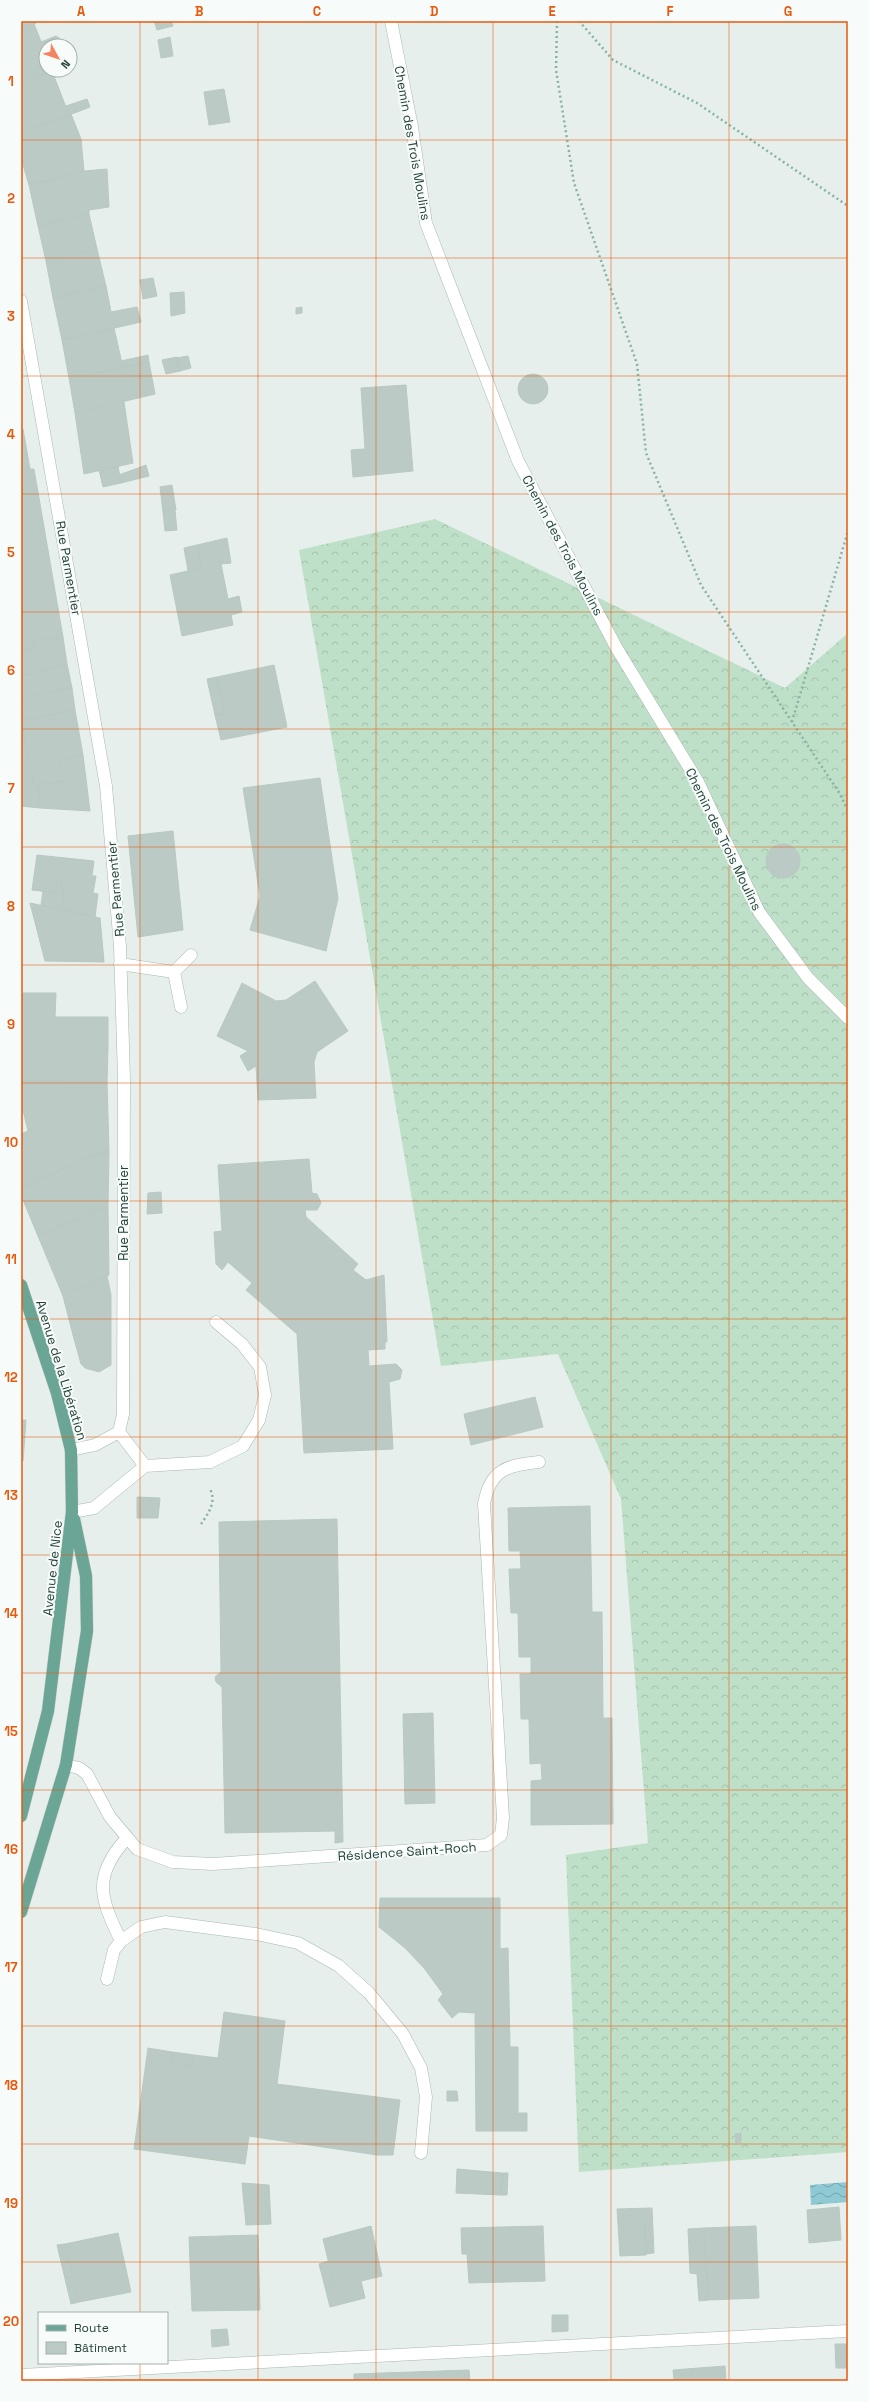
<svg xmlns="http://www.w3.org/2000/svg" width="869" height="2402" font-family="'Space Grotesk',sans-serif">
	<defs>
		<pattern id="forest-crowns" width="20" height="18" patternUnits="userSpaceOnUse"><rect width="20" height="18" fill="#bfe0c8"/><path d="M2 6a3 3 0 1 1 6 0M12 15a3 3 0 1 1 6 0" fill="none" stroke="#a4c1ad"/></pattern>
		<pattern id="water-waves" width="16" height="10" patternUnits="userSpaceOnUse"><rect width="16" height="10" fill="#8ec9d4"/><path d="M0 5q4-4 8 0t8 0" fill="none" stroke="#74a5ad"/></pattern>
	</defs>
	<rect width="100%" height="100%" fill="#e6efeb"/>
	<path fill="url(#forest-crowns)" d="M435,519L785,688L848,633V2152L579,2172L566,1855L648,1843L621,1499L558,1354L441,1366L299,550Z"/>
	<path fill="url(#water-waves)" d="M848,2182V2202L811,2205L810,2185Z"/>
	<path fill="#bbcac4" stroke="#b8c9c2" d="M21,21H35L36,23L21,30Z
		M154,21H171L173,26L157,30Z
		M34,24L46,54V70L52,71L21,83V30Z
		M56,36L59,38L63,46H46V54L41,42Z
		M170,37L173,56L161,58L158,40Z
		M52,71L69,115L21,133V83Z
		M224,89L230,122L209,125L204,92Z
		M87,99L90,107L69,115L66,106Z
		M71,114L81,139L84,171L29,185L21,158V133Z
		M107,169L109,207L89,210V214L38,226L29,185L84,171Z
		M89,214L97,249L46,261L38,226Z
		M97,249L106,286L53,298L46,261Z
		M153,278L157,296L143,299L140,280Z
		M106,286L111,312L137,307L141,322L62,340L53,298Z
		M184,292L185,313L171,316L170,293Z
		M302,307V313L296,314V308Z
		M114,328L123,368L69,378L62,340Z
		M148,355L149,362L123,368L121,361Z
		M188,356L191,368L180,371L177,358Z
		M177,357L180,371L166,374L162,360Z
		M149,362L155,394L75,413L69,378Z
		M518 389a15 15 0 1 1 30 0a15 15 0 1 1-30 0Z
		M406,385L413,471L353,477L351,450L365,449L361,388Z
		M124,402L133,463L84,474L75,413Z
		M21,429H23L30,469H21Z
		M146,465L149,476L121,483L119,475Z
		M118,466L121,483L103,487L99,470Z
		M21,469H34L63,637L32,641L33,649L21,651Z
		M172,485L176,510L163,512L160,487Z
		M175,511L177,530L165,531L163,512Z
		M227,538L231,563L221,564L228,599L239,596L242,612L231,615L233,625L182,636L170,575L201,568L197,545Z
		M197,545L201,568L188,571L184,548Z
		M63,637L67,664L21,676V651L33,649L32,641Z
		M67,664L72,688L21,697V676Z
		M274,665L287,727L221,740L215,715L225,714L217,677Z
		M217,677L225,714L215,715L207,679Z
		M72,688L75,710L21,721V697Z
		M75,710L83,755L60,760L63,782L34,784L21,721Z
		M21,721L25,741L21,742Z
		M25,741L34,784H38L40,808L21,806V742Z
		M83,755L90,811L40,808L38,784L63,782L60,760Z
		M320,778L338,898L326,951L250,930L260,896L243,788Z
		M173,831L183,930L138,937L128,836Z
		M766 861a17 17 0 1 1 34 0a17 17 0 1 1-34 0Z
		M37,855L94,861L92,876H96L93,893L98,894L95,917L65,910L61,881L57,880L56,893L32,890Z
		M57,880L61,881L65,910L41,905L43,891L56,893Z
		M30,903L100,918L104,962L45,961Z
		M315,981L348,1031L317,1052L314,1062L316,1098L258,1100L256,1066L248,1051L217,1036L242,983L276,1001L286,1000Z
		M21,993H56L55,1017H108V1048H21Z
		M21,1048H108L107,1082L21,1081Z
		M248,1051L256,1066L248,1071L240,1056Z
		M21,1081L107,1082L109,1152L98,1153L21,1188V1134L28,1131L21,1102Z
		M109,1152L108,1206L38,1236L21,1195V1188L98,1153Z
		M309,1159L312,1193L317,1194L321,1203L317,1210H305L306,1217L358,1264L353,1270L366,1280L384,1275L387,1342H385V1349L368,1350L369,1366L396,1364L402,1370L400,1379L389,1382L393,1449L304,1453L297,1334L246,1290L252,1283L228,1262L222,1270L216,1264L214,1232L222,1231L218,1165Z
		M161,1192L162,1213L147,1214L148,1193Z
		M108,1206L109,1275L63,1296L38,1236Z
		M107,1276L111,1295V1335H73L63,1296Z
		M73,1335H111V1365L99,1372L85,1368L81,1364Z
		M535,1397L543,1427L471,1445L464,1414Z
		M21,1420H26L23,1461H21Z
		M137,1497L160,1498L158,1518H137Z
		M590,1506L592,1612H602L603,1718H612L613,1824L531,1825V1781L542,1780L541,1763L530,1764L529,1719H521L520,1674H531V1657H519L518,1613H511L509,1569H521L520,1551H509L508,1508Z
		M337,1519L343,1842L335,1843V1831L225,1833L222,1687L216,1682L215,1677L221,1672L219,1522Z
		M433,1713L435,1803L405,1804L403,1714Z
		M380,1898H500V1949L508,1948L510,2047H518V2113H527V2131H476L475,2013L459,2012L452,2018L438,2000L443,1994L424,1968L405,1948L379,1927Z
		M224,2012L285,2021L277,2084L400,2100L393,2155H377L249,2136L245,2164L134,2149L148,2048L172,2052L171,2063L192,2066L194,2055L218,2058Z
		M172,2052L194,2055L192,2066L171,2063Z
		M447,2091H457L458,2101H447Z
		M741,2133V2142L736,2143L735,2134Z
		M457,2169L502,2173L501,2195L456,2193Z
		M502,2173H508L507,2195H501Z
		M242,2183L269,2185L271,2224L246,2225Z
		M839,2207L841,2240L809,2243L807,2210Z
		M652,2208L654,2253L646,2254L645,2224H618L617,2209Z
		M618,2224H645L646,2255L620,2256Z
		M371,2226L382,2276L361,2281L365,2298L330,2307L325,2287L334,2285L323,2239Z
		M543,2226L545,2281L469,2283L467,2254H462L461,2228Z
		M756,2226L759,2298L708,2300L704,2228Z
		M704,2228L708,2300L699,2301L697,2274L690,2273L688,2229Z
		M118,2233L131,2292L79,2302L65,2244Z
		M258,2235L260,2310L192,2311L189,2237Z
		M65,2244L79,2302L71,2304L57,2245Z
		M329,2261L334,2285L325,2287L319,2264Z
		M552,2315H568V2331L552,2332Z
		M227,2329L229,2345L212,2347L211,2330Z
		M835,2344H848V2368H836Z
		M725,2366L726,2381H674L673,2370Z
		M469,2370L470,2381H354V2374Z"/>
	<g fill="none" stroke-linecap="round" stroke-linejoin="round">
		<defs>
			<path id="minor" d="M391,21L412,127L426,223L518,461L616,647L698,782L759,912L808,978L848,1018
				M21,301L106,786L120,946L124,1079L123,1414L119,1432
				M120,964L174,972L181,1007
				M174,972L191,955
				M119,1432L145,1466
				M71,1450L95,1445L119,1432
				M72,1512L94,1508L145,1466L210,1462L243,1446L259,1420L265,1395L260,1367L242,1344L216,1322
				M66,1765L79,1768L87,1774L110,1817L137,1849L173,1862L213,1864L487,1845L501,1835L503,1818L484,1504C490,1469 508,1465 539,1462
				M127,1838C92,1876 100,1898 121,1941L141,1927L165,1922L256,1934L298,1943L339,1966L369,1993L403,2034L421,2068L426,2097L421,2153
				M107,1979L114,1950L121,1941
				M21,2375L848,2331"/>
			<path id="major" d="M21,1285L57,1393L71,1450L72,1512L48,1711L21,1816
				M21,1912L66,1765L87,1631L86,1576L74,1519"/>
		</defs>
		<use href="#minor" stroke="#a8b8b2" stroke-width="13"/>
		<use href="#major" stroke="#c2cac8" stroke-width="13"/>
		<path stroke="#86b3a5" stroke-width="2.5" stroke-dasharray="2 3" stroke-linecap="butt" d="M557,21L556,70L574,183L637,364L646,453L701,585L840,794L848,811
			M579,21L613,60L697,103L848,206
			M792,722L848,531
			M201,1524C208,1514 217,1502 210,1489"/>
		<use href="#minor" stroke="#fff" stroke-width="12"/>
		<use href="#major" stroke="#6aa596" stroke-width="12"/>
	</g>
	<path fill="none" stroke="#e8590c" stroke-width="1" stroke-opacity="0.55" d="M140,21V2313M258,21V2381M376,21V2381M493,21V2381M611,21V2381M729,21V2381M21,140H848M21,258H848M21,376H848M21,494H848M21,612H848M21,729H848M21,847H848M21,965H848M21,1083H848M21,1201H848M21,1319H848M21,1437H848M21,1555H848M21,1673H848M21,1790H848M21,1908H848M21,2026H848M21,2144H848M21,2262H848M140,2363V2381"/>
	<g text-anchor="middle" stroke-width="4" stroke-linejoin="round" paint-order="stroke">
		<g font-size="13" fill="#24423a" stroke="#f7fbf9">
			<text transform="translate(413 143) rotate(80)" y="5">Chemin des Trois Moulins</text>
			<text transform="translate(563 545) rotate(62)" y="5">Chemin des Trois Moulins</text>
			<text transform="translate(69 568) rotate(80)" y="5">Rue Parmentier</text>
			<text transform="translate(724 839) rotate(64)" y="5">Chemin des Trois Moulins</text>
			<text transform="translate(115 889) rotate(-95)" y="5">Rue Parmentier</text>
			<text transform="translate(123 1213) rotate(-90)" y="5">Rue Parmentier</text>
			<text transform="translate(62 1370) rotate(73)" y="5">Avenue de la Libération</text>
			<text transform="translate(52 1568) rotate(-84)" y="5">Avenue de Nice</text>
			<text transform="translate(407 1851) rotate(-4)" y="5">Résidence Saint-Roch</text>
		</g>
	</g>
	<rect width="869" height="2402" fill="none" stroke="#f7fbf9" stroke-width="44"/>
	<rect x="38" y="2312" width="130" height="52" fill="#f7fbf9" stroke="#a3b1ad"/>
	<rect x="46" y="2325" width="20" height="6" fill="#6aa596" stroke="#a3b1ad"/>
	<text x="74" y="2332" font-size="12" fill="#24423a">Route</text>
	<rect x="46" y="2342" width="20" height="12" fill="#bbcac4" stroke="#a3b1ad"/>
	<text x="74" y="2352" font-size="12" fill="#24423a">Bâtiment</text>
	<g transform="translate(58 58) rotate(130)"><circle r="19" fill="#f7fbf9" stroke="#a3b1ad"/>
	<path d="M0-3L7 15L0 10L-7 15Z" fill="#f4845f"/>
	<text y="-6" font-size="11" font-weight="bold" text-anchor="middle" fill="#24423a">N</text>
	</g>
	<rect x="22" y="22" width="825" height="2358" fill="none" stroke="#e8590c" stroke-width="1.5"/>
	<g font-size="13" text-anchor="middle" font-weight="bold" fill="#e8590c">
		<text x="81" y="16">A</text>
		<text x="199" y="16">B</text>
		<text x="317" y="16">C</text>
		<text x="434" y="16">D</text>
		<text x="552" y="16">E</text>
		<text x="670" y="16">F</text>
		<text x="788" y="16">G</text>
		<text x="11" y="86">1</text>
		<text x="11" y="203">2</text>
		<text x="11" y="321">3</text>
		<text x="11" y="439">4</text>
		<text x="11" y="557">5</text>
		<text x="11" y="675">6</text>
		<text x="11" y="793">7</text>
		<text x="11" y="911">8</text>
		<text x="11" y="1029">9</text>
		<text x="11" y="1147">10</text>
		<text x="11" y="1264">11</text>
		<text x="11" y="1382">12</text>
		<text x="11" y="1500">13</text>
		<text x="11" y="1618">14</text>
		<text x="11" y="1736">15</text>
		<text x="11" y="1854">16</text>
		<text x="11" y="1972">17</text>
		<text x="11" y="2090">18</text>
		<text x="11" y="2208">19</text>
		<text x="11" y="2326">20</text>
	</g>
</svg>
